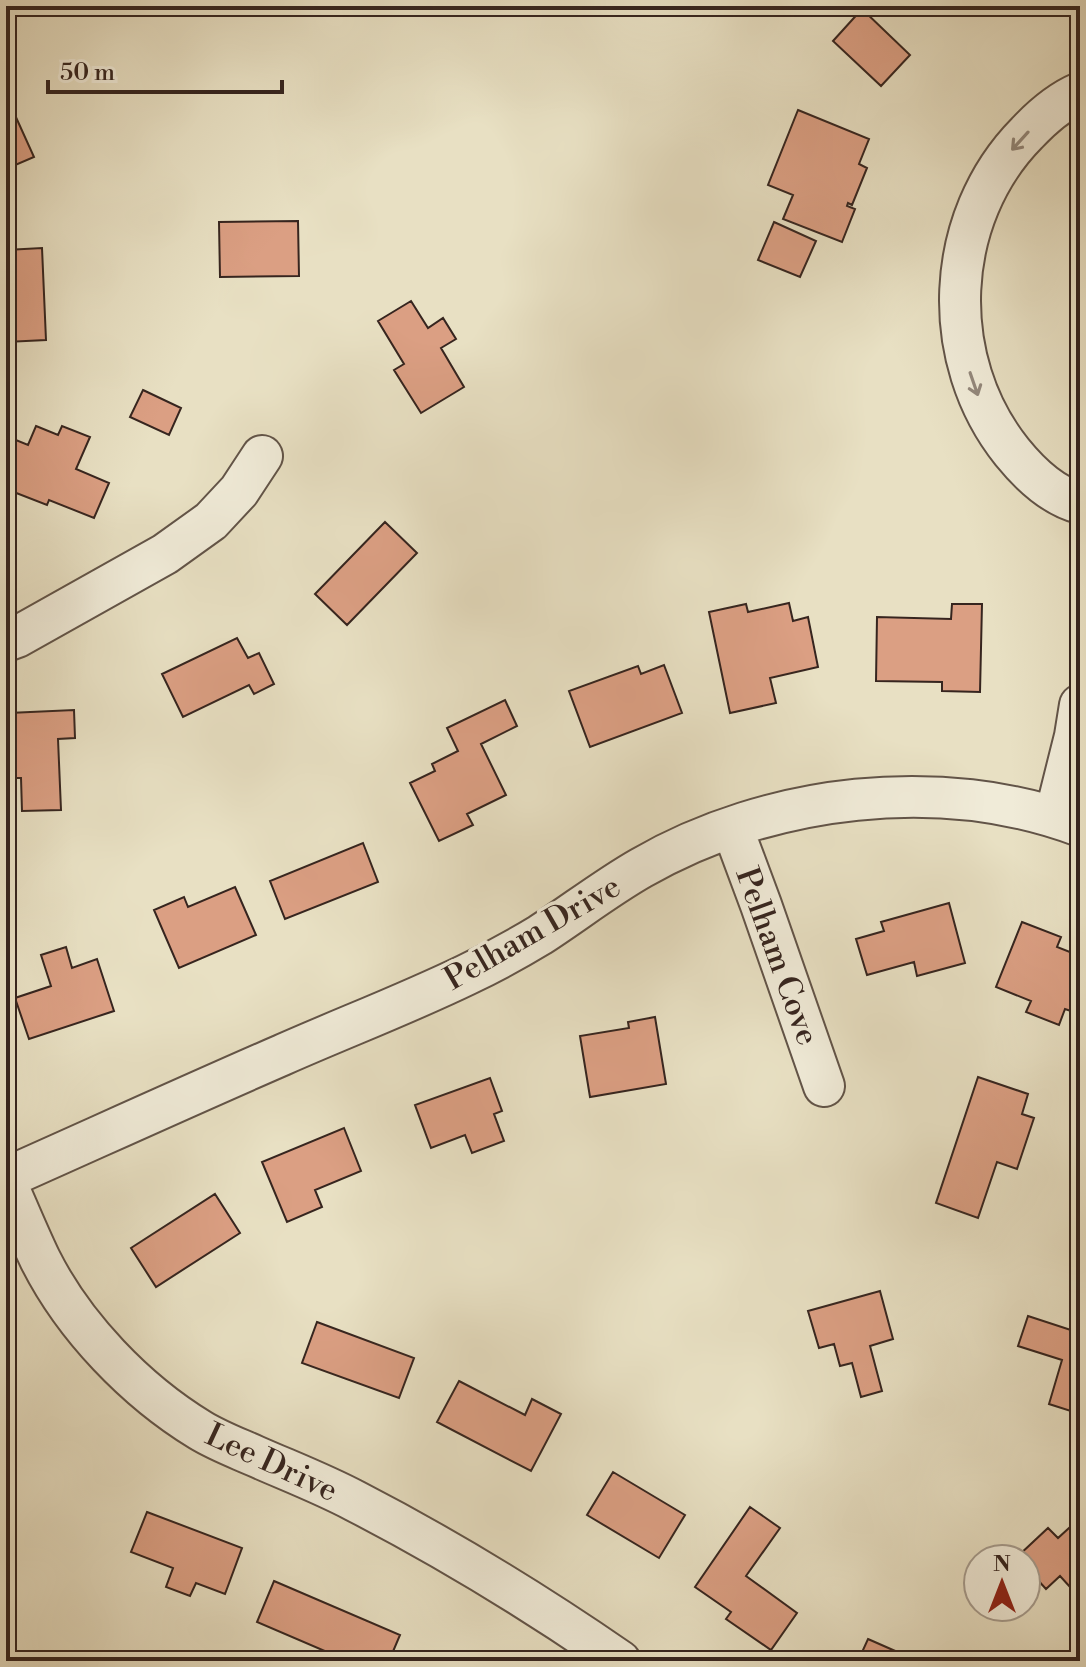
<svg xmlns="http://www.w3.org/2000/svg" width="1086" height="1667" font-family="'Libre Bodoni',serif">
	<rect width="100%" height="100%" fill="#e8e0c3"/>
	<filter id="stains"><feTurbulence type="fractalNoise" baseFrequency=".0025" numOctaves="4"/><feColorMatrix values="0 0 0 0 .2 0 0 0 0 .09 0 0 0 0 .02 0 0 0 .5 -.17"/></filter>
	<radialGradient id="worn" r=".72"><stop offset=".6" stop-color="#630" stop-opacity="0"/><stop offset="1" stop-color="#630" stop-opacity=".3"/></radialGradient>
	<path fill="#db9f83" stroke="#36251f" stroke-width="2" d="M862,9L910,55L881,86L833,41Z
		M10,104L34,157L6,169V106Z
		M798,110L869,139L859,164L867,168L852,205L848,203L847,206L855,209L842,242L783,219L793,195L768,185Z
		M298,221L299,276L220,277L219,222Z
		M774,222L816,241L800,277L758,260Z
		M42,248L46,340L6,342V250Z
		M411,301L428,328L443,318L456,339L441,348L464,387L421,413L394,370L404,364L378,321Z
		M1076,341H1080V390H1072Z
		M143,390L181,408L169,435L130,417Z
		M36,426L58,435L62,426L90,437L76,469L109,483L94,518L49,500L47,505L6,489V436L28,445Z
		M385,522L417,553L347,625L315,594Z
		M789,603L793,621L808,617L818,667L770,678L776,703L730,713L709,612L746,604L748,612Z
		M952,604H982L980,692L942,691V682L876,681L877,617L951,619Z
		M237,638L248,658L259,653L274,684L254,694L249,685L183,717L162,674Z
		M664,665L682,713L590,747L569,691L638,666L641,674Z
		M505,700L517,726L481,744L506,795L467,814L473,825L439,841L410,783L435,771L432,764L458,751L447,728Z
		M74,710L75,738L58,739L61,810L22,811L21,778H12L9,713Z
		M363,843L378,882L285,919L270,881Z
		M235,887L256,935L179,968L154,910L184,897L188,907Z
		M949,903L965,963L917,976L914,962L867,975L856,939L884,931L881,922Z
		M1022,922L1061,937L1057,947L1080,956V1014L1065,1009L1059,1025L1026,1012L1031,1001L996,987Z
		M66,947L72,968L97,959L114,1011L29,1039L15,998L51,986L41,955Z
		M655,1017L666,1084L590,1097L580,1036L629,1028L628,1022Z
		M978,1077L1028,1094L1022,1114L1034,1118L1017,1169L997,1162L978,1218L936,1203Z
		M490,1078L502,1111L494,1114L504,1141L472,1153L465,1135L431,1148L415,1105Z
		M344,1128L361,1171L315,1190L322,1207L287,1222L262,1162Z
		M215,1194L240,1233L156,1287L131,1248Z
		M880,1291L893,1339L870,1346L882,1391L861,1397L852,1363L840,1366L834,1344L819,1348L808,1311Z
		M1028,1316L1080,1333V1414L1049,1404L1062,1360L1018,1346Z
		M317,1322L414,1358L399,1398L302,1363Z
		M459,1381L525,1415L532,1399L561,1414L531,1471L437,1422Z
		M613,1472L685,1515L659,1558L587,1515Z
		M750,1507L780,1528L746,1576L797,1613L771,1650L726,1619L731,1612L695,1587Z
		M147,1512L242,1548L225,1594L196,1583L190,1596L166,1587L173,1568L131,1552Z
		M1080,1518V1598L1060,1576L1046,1589L1026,1567V1559H1019L1017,1557L1048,1528L1058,1538Z
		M274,1581L400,1635L389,1661H348L257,1622Z
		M868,1639L918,1661H858Z"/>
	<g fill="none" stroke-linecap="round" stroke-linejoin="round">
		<defs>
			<path id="minor" d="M1080,93C1059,102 1042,117 1027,133C943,218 938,360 1012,452C1029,473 1053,496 1080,503
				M6,641L17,637L165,554L211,521L239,491L262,456
				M1055,816L1075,736L1080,705
				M732,827L761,905L824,1086
				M6,1178C98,1137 190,1095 282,1055C343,1028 406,1004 466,975C491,963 517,949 540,935C574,913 606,888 641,868C769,794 941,774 1080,826
				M6,1182C17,1207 28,1234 40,1259C74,1327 136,1391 200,1430C218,1441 237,1448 255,1456C289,1471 323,1484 355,1501C448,1549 533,1601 620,1661"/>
		</defs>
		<use href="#minor" stroke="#625448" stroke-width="44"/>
		<use href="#minor" stroke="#f0ebd8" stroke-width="40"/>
	</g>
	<defs><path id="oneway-shaft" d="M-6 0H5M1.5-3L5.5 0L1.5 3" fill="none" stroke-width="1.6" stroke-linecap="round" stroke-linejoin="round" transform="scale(2)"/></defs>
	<g stroke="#93887c">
		<use href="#oneway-shaft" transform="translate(1020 141) rotate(132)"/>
		<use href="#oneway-shaft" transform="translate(974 384) rotate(71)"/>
	</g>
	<g text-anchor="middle" stroke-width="7" stroke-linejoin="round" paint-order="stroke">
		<g font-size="32" fill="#36251f" stroke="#f0ebd8">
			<text transform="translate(532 932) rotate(-30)" y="11">Pelham Drive</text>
			<text transform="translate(778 956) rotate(70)" y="11">Pelham Cove</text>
			<text transform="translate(272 1462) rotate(25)" y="11">Lee Drive</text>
		</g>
	</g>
	<rect width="1086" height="1667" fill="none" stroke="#e8e0c3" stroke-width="32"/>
	<rect x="8" y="8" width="1070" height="1651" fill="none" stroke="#36251f" stroke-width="4"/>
	<rect x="16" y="16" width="1054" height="1635" fill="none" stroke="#36251f" stroke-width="2"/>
	<g transform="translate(1002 1583)"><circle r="38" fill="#f0ebd8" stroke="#a69c8e" stroke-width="2"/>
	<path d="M0-6L14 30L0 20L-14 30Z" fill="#8f2418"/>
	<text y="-12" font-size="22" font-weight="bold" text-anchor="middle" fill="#36251f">N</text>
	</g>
	<path d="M48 80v12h234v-12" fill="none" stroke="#36251f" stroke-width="4"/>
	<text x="60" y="80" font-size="24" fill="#36251f" stroke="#f0ebd8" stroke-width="6" paint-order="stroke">50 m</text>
	<rect width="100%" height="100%" filter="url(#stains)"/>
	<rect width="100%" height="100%" fill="url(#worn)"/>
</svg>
